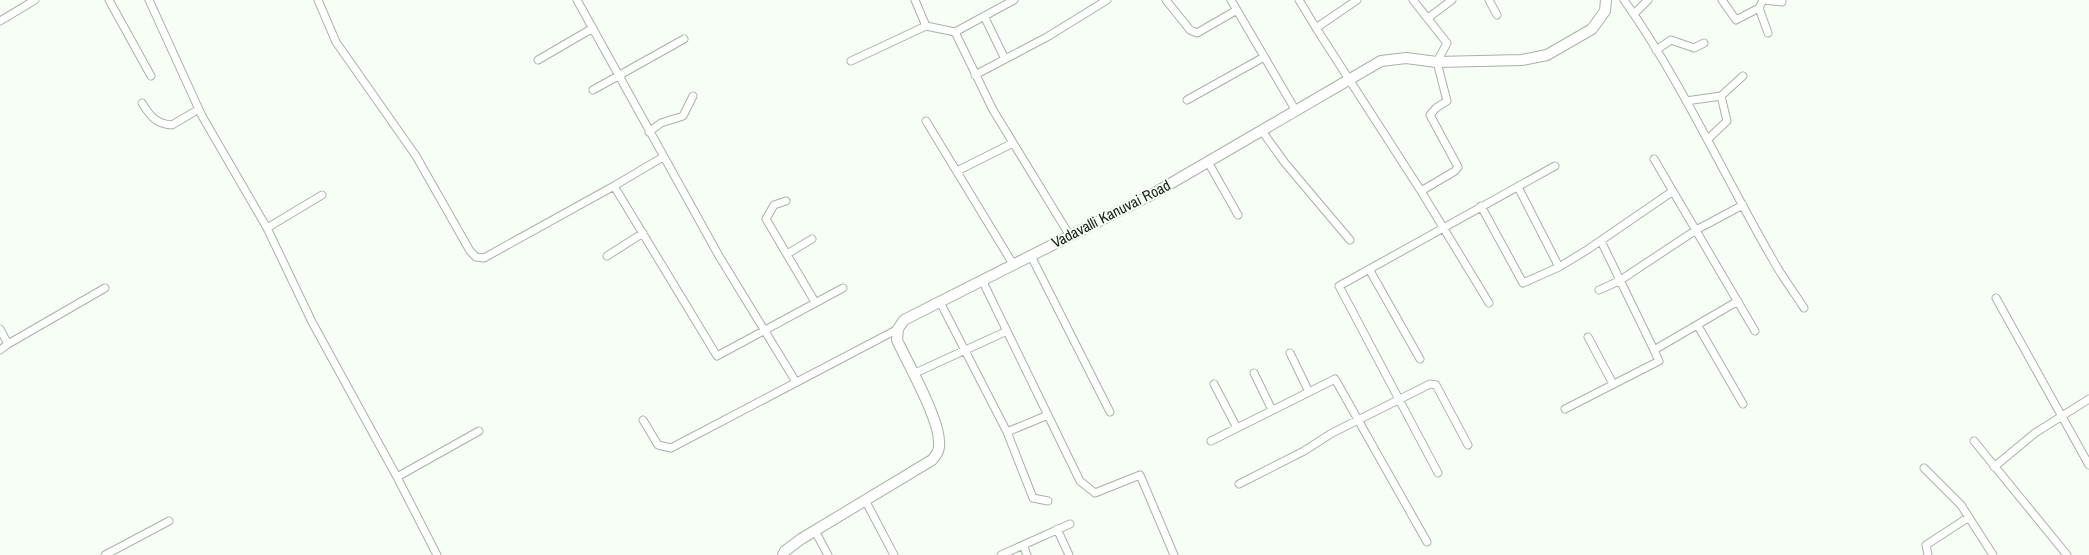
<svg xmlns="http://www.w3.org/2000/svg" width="2089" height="555" font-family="'Archivo Narrow',sans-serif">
	<rect width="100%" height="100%" fill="#f6fef5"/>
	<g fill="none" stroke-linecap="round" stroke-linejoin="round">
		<defs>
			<path id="street" d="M109,0L151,76
				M149,0L202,116L267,228
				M318,0L336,42L416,156L470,251L476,257L484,258L614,186L663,157
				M577,0L719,256L796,382
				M915,0L926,26
				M1014,0L955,32L993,110L1070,236
				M1166,0L1190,30L1197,33L1237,10
				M1231,0L1296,111
				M1299,0L1316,28L1357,0
				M1413,0L1447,43L1437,62L1447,101L1436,108L1430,115L1458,167L1455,171L1421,191
				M1489,0L1497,15
				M1624,0C1682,82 1723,174 1773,260C1782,277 1794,292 1804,308
				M1722,0L1736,20L1759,8L1763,0L1782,2
				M1759,8L1768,33
				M1634,14L1648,0
				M984,16L1005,59
				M1428,18L1452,0
				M0,21L35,0
				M1316,28L1421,191L1489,303
				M1656,50L1671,40L1694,48L1704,43
				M538,60L593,28
				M851,61L926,26L955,32
				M975,75L1047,37L1107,0
				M593,90L684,39
				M1187,100L1264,57
				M1686,101L1721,96L1743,76
				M142,103C150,116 156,124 172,125L199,109
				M926,121L1013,264
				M1262,131L1285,163L1350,240
				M649,132L661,123L683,116L693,96
				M1708,139L1727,121L1721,96
				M1654,159L1755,331
				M1208,162L1238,215
				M957,171L1013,143
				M614,186L717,356L843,288
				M1518,187L1559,267
				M322,195L267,228L312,322L397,477L437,555
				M786,201L774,205L766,219L815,302
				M1481,206L1523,283L1559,267L1587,250L1673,191
				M1601,241L1654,350
				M787,254L812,239
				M607,256L643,233
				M1031,256L1110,412
				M1369,269L1420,359
				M982,280L1080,481L1095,493L1140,475L1174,555
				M1599,290L1619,281L1696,230L1743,205
				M1996,298L2089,465
				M940,302L1007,432L1033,498L1048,501
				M1698,326L1743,404
				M0,329L8,344L105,288
				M1588,337L1613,384
				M0,350L8,344
				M1290,353L1309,392
				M1254,373L1272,410
				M913,374L1007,331
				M1214,384L1237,428
				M1565,409L1659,361L1654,350L1738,301
				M643,420L658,445L671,448L898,329
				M1007,432L1048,415
				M1211,441L1335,379L1427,542
				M1974,441L2067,555
				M1994,467L2035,433L2089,399
				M1924,468L1961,505L1993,555
				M1438,473L1339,286L1555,166
				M397,477L479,431
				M1239,484L1304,451L1332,433L1430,384L1436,385L1468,445
				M865,500L894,555
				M1057,529L1069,555
				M815,531L828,555
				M1023,545L1027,555
				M105,555L169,521
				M1001,555L1070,524
				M1928,555L1926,545L1969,517"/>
			<path id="secondary" d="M783,555L785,551L801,539L932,460C937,454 940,450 939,442C939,418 908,364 897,340L898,329L904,320L1151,195L1381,61L1406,58L1437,62L1522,60L1547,55L1592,29L1605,11L1606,0"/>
		</defs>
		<use href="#street" stroke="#a6b3a5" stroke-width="9"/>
		<use href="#secondary" stroke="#a6b3a5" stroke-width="12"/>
		<use href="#street" stroke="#fff" stroke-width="7"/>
		<use href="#secondary" stroke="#fff" stroke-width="10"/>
	</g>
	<g text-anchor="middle" stroke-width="4" stroke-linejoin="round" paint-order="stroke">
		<g font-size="15" fill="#171c17" stroke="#f6fef5">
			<text transform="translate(1111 214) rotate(-27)" y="5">Vadavalli Kanuvai Road</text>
		</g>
	</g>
</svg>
